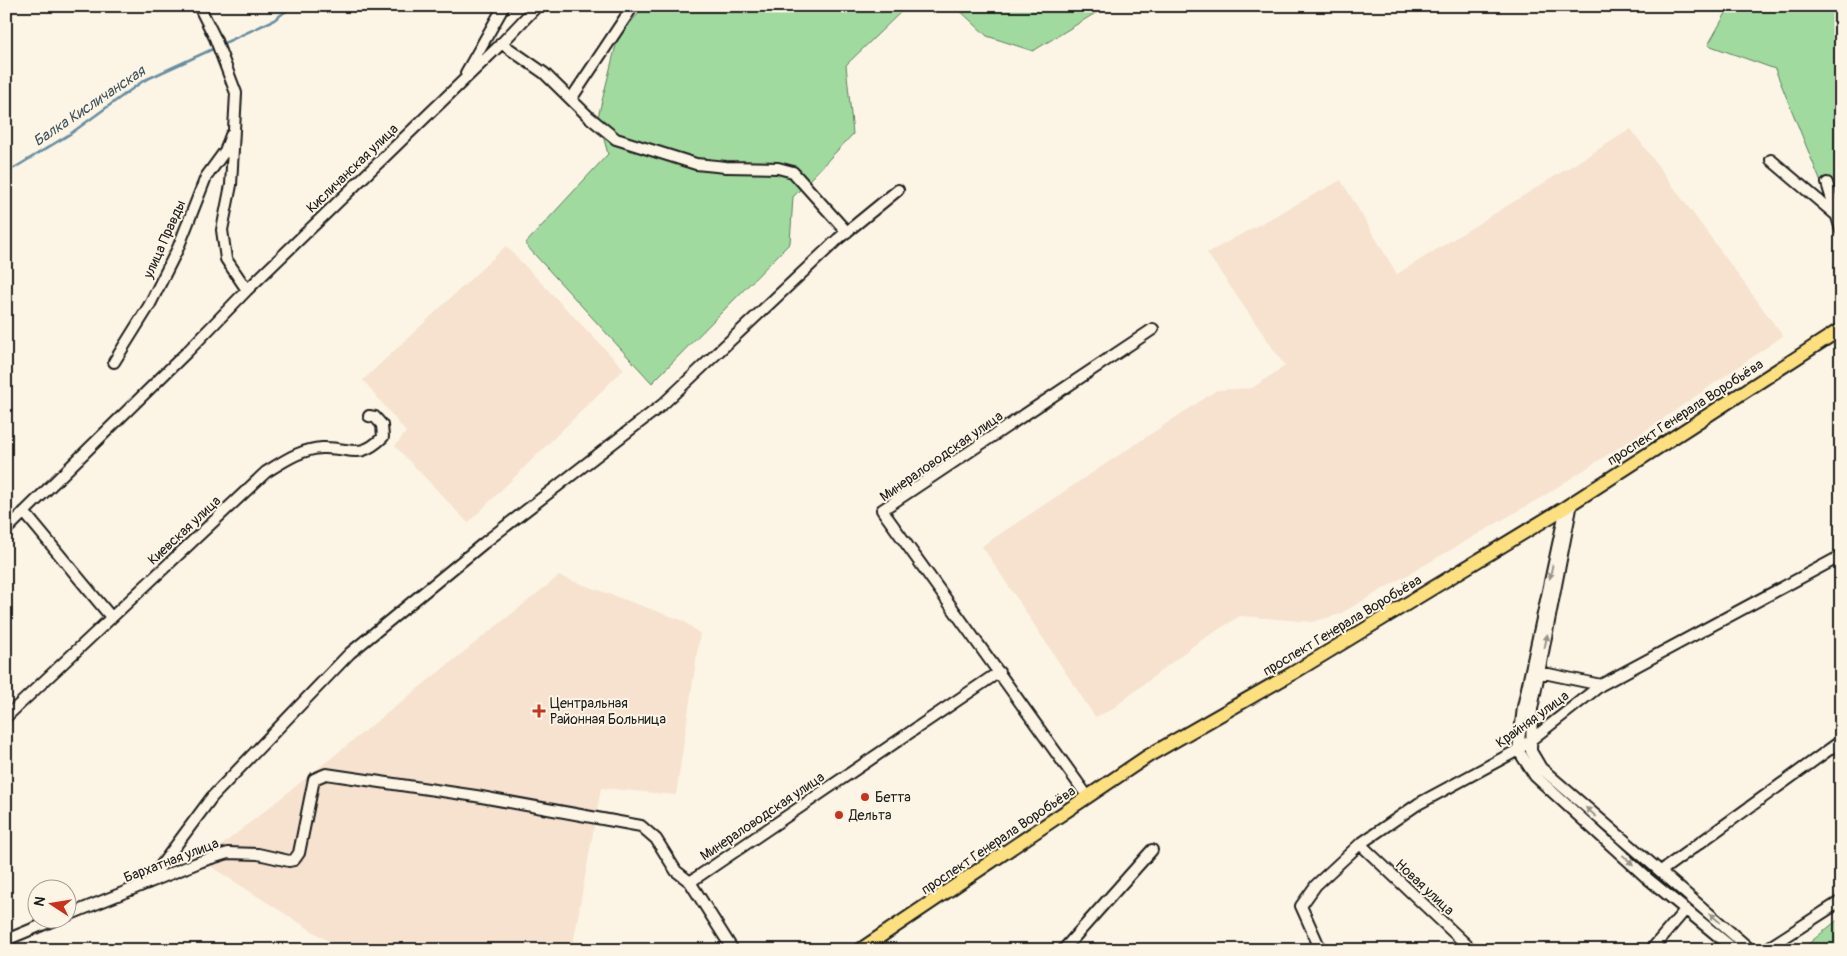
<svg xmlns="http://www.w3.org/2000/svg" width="1847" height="956" font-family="Pangolin,sans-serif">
	<rect width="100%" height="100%" fill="#fcf5e5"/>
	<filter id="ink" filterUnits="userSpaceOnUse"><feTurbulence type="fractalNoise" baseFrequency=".02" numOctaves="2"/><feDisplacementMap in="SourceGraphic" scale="10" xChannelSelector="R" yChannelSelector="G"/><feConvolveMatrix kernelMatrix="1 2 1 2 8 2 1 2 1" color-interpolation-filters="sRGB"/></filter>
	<g filter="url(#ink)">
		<path fill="#f6e2cf" d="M1631,129L1783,336L1651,427L1542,497L1340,614L1313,622L1240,616L1194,645L1111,710L1095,717L982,546L1217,390L1252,388L1285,366L1207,253L1341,180L1397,274Z
			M506,246L624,369L468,523L395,446L406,432L363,380Z
			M559,576L684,621L700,634L676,795L601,788L572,950H342L202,861Z"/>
		<path fill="#a1da9f" stroke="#5e7b5e" d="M645,6H907L846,65L853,134L793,197L790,243L652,383L525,244L608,154L598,117L618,37Z
			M955,6H1107L1033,51L987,36Z
			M1730,6H1841V178L1822,185L1775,69L1708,45Z
			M1841,917V950H1801Z"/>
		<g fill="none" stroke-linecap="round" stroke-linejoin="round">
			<path stroke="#678da1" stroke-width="2.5" d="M220,45L274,20L293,6
				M6,173L70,134L143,81L215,48"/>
			<defs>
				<path id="minor" d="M199,6L215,38L236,93L231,185L222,230L226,259L247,290
					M501,43L544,73L589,117L616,139L696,164L726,167L778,168L793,172L847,232
					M466,73L504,6
					M571,99L633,6
					M1771,160L1836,215
					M1827,183L1841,230
					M114,362L149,306L178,248L206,177L225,151L231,135
					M1572,503L1532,709L1531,751L1541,768L1751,950
					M1566,507L1523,707L1518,750L1535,776L1647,878L1735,950
					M24,512L111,617
					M6,530L188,351L247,290L499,46L537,6
					M1539,672L1601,685
					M6,717L266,472C284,461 301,449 322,448C352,447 358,461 383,437L382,425L375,417L369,416
					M1088,797L882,510L1153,329
					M1360,844L1472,950
					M1661,871L1841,741
					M690,882L999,672
					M148,883L212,797L350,653L484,543L662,405L838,239L898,190
					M68,915L202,861L228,853L258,854L289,861L294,860L299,853L314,779L326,774L476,796L641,826L656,839L676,871L690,882L733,950
					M6,940L59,918
					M1063,950L1152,850
					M1315,950L1319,946L1301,906L1316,885L1360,844L1418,804L1518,750L1601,685L1841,556
					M1651,950L1686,909
					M1765,950L1841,901"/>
				<path id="major" d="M860,950L1148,756L1293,673L1566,507L1841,329"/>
			</defs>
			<use href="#minor" stroke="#1c1c1c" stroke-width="14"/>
			<use href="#major" stroke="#1c1c1c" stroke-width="16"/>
			<use href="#minor" stroke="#fcf5e5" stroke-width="10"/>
			<use href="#major" stroke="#fce080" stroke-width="12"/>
		</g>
		<defs><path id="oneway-solid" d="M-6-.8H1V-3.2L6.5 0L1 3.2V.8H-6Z" transform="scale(1.25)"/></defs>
		<g fill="#97938b">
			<use href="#oneway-solid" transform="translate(1551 572) rotate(102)"/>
			<use href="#oneway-solid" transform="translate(1546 641) rotate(-78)"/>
			<use href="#oneway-solid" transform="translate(1591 812) rotate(-139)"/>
			<use href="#oneway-solid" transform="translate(1628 860) rotate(42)"/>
			<use href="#oneway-solid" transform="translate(1715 918) rotate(-139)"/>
		</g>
	</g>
	<g fill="#c8321e" stroke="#fcf5e5" stroke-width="2">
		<path d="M536.5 703.5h5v5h5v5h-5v5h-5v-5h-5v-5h5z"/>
		<circle cx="865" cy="797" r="5"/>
		<circle cx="839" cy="815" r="5"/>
	</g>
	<g text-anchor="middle" stroke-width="4" stroke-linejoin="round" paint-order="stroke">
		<g font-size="14" fill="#1c1c1c" stroke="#fcf5e5">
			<text transform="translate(352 168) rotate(-44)" y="5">Кисличанская улица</text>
			<text transform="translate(164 239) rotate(-66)" y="5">улица Правды</text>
			<text transform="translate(1685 412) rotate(-33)" y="5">проспект Генерала Воробьёва</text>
			<text transform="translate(941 456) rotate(-35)" y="5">Минераловодская улица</text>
			<text transform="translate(184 530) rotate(-43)" y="5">Киевская улица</text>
			<text transform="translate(1342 625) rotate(-31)" y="5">проспект Генерала Воробьёва</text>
			<text transform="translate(1532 719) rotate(-36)" y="5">Крайняя улица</text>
			<text transform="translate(762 816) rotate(-34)" y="5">Минераловодская улица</text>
			<text transform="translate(998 840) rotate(-34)" y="5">проспект Генерала Воробьёва</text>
			<text transform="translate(171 860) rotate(-21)" y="5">Бархатная улица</text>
			<text transform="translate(1425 887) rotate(43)" y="5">Новая улица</text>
		</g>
		<g font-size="14" fill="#1c1c1c" stroke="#fcf5e5" text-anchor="start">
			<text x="550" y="708">Центральная<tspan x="550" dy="16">Районная Больница</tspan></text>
			<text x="875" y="802">Бетта</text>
			<text x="849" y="820">Дельта</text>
		</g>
		<g font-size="15" font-style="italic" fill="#42555f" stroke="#fcf5e5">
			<text transform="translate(89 106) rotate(-34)" y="5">Балка Кисличанская</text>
		</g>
	</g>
	<rect width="1847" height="956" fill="none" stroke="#fcf5e5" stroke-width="25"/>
	<rect x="12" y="12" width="1822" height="931" fill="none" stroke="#1c1c1c" stroke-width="2" filter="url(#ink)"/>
	<g transform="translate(52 904) rotate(282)"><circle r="24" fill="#fcf5e5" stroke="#a29e95"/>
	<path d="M0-4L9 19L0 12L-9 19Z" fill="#c8321e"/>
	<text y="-8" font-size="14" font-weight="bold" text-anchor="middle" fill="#1c1c1c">N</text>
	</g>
</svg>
